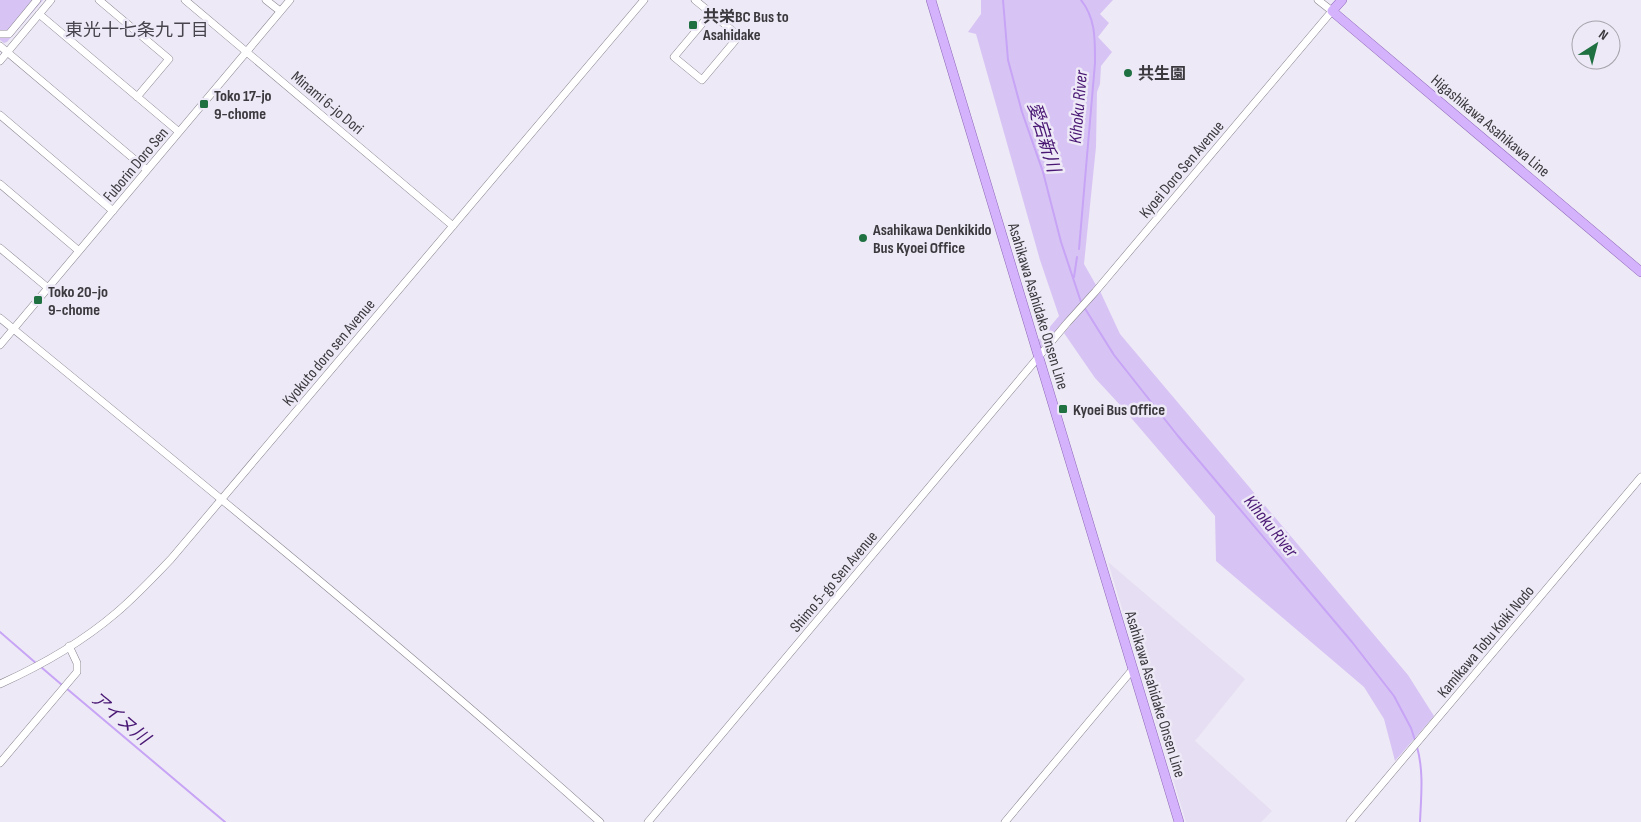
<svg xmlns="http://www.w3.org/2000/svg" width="1641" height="822" font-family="'Sofia Sans Condensed','Noto Sans JP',sans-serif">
	<rect width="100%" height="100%" fill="#eee9f6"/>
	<path fill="#e6def2" d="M1108,562L1245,679L1195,741L1272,811L1261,822H1186Z"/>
	<path fill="#d7c4f4" d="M0,0H43L7,42L4,43L0,40Z
		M981,0H1113L1100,14L1109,23L1098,37L1112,52L1101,66L1100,84L1097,92L1096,147L1084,264L1096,285L1039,351L1037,342L1059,316L1040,260L976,34L968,32L981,14Z
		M1100,291L1120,334L1408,675L1434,716L1395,761L1384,719L1364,687L1216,561L1215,516L1121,406L1095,378L1064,333Z"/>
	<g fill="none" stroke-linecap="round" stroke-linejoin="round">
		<path stroke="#c7a4f5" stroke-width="2" d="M1003,0L1008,60L1022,112L1043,172L1061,242L1081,302
			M1079,249L1095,63C1095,40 1096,19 1081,0
			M1074,277L1077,257
			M1084,307L1114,355L1178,436L1352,642L1394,696L1411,728L1415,740
			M0,632L37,664
			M41,667L62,685
			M66,688L225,822
			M1417,747C1424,771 1421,798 1420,822"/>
		<defs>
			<path id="minor" d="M99,0L169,59L137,97
				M185,0L453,226
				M266,0L280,11
				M695,0L739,36L702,80L674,57L711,13
				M39,14L179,132
				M0,34H9L37,0
				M0,46L147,170
				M0,61L51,0
				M0,115L113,211
				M0,184L79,251
				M0,248L48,288
				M0,318C202,483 405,648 600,822
				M0,345L290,0
				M0,684C40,666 82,642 116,613C135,597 153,578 171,559L644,0
				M0,763L77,672V663L69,646
				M648,822L1067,323L1095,292L1332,11L1318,0
				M1005,822L1133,669
				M1350,822L1641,477"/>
			<path id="major" d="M931,0L1179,822
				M1342,0L1332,11L1641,272"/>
		</defs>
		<use href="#minor" stroke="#87828d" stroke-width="8"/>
		<use href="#major" stroke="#8d68b8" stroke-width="10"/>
		<use href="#minor" stroke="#fff" stroke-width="7"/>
		<use href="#major" stroke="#d5b3fc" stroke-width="9"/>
	</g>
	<g fill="#207142" stroke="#eee9f6" stroke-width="2">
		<rect x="688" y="20" width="10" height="10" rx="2.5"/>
		<circle cx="1128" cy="73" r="5"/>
		<rect x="199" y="99" width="10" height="10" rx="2.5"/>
		<circle cx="863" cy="238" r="5"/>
		<rect x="33" y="295" width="10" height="10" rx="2.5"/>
		<rect x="1058" y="404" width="10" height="10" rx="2.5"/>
	</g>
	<g text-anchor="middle" stroke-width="5" stroke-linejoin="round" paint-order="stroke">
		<g font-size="16" font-weight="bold" fill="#3b393e" stroke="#eee9f6" text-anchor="start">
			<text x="703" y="22">共栄BC Bus to<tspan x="703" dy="18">Asahidake</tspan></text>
			<text x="1138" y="79">共生園</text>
			<text x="214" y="101">Toko 17-jo<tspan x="214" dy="18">9-chome</tspan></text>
			<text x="873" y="235">Asahikawa Denkikido<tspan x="873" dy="18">Bus Kyoei Office</tspan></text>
			<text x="48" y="297">Toko 20-jo<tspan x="48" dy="18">9-chome</tspan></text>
			<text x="1073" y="415">Kyoei Bus Office</text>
		</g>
		<g font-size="16" fill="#3b393e" stroke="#eee9f6">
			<text transform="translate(328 102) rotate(40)" y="6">Minami 6-jo Dori</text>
			<text transform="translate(1491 125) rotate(40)" y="6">Higashikawa Asahikawa Line</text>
			<text transform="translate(135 164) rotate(-50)" y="6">Fuborin Doro Sen</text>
			<text transform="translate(1181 169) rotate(-50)" y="6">Kyoei Doro Sen Avenue</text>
			<text transform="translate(1039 306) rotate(73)" y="6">Asahikawa Asahidake Onsen Line</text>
			<text transform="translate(328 352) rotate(-50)" y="6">Kyokuto doro sen Avenue</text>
			<text transform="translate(833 581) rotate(-50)" y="6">Shimo 5-go Sen Avenue</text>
			<text transform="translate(1485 641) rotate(-50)" y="6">Kamikawa Tobu Koiki Nodo</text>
			<text transform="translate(1156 694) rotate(73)" y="6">Asahikawa Asahidake Onsen Line</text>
		</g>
		<g font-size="18" fill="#48444e" stroke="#eee9f6">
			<text x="137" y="36">東光十七条九丁目</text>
		</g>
		<g font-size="18" font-style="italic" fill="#481673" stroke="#eee9f6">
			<text transform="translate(1078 107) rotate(-85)" y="6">Kihoku River</text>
			<text transform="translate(1044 137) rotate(73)" y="6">愛宕新川</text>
			<text transform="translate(1271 526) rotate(51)" y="6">Kihoku River</text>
			<text transform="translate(120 718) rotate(40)" y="6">アイヌ川</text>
		</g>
	</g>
	<g transform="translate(1596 45) rotate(36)"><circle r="24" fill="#eee9f6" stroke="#a6a3ac"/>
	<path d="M0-4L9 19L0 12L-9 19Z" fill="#207142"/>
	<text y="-8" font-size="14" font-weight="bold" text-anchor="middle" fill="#3b393e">N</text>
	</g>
</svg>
